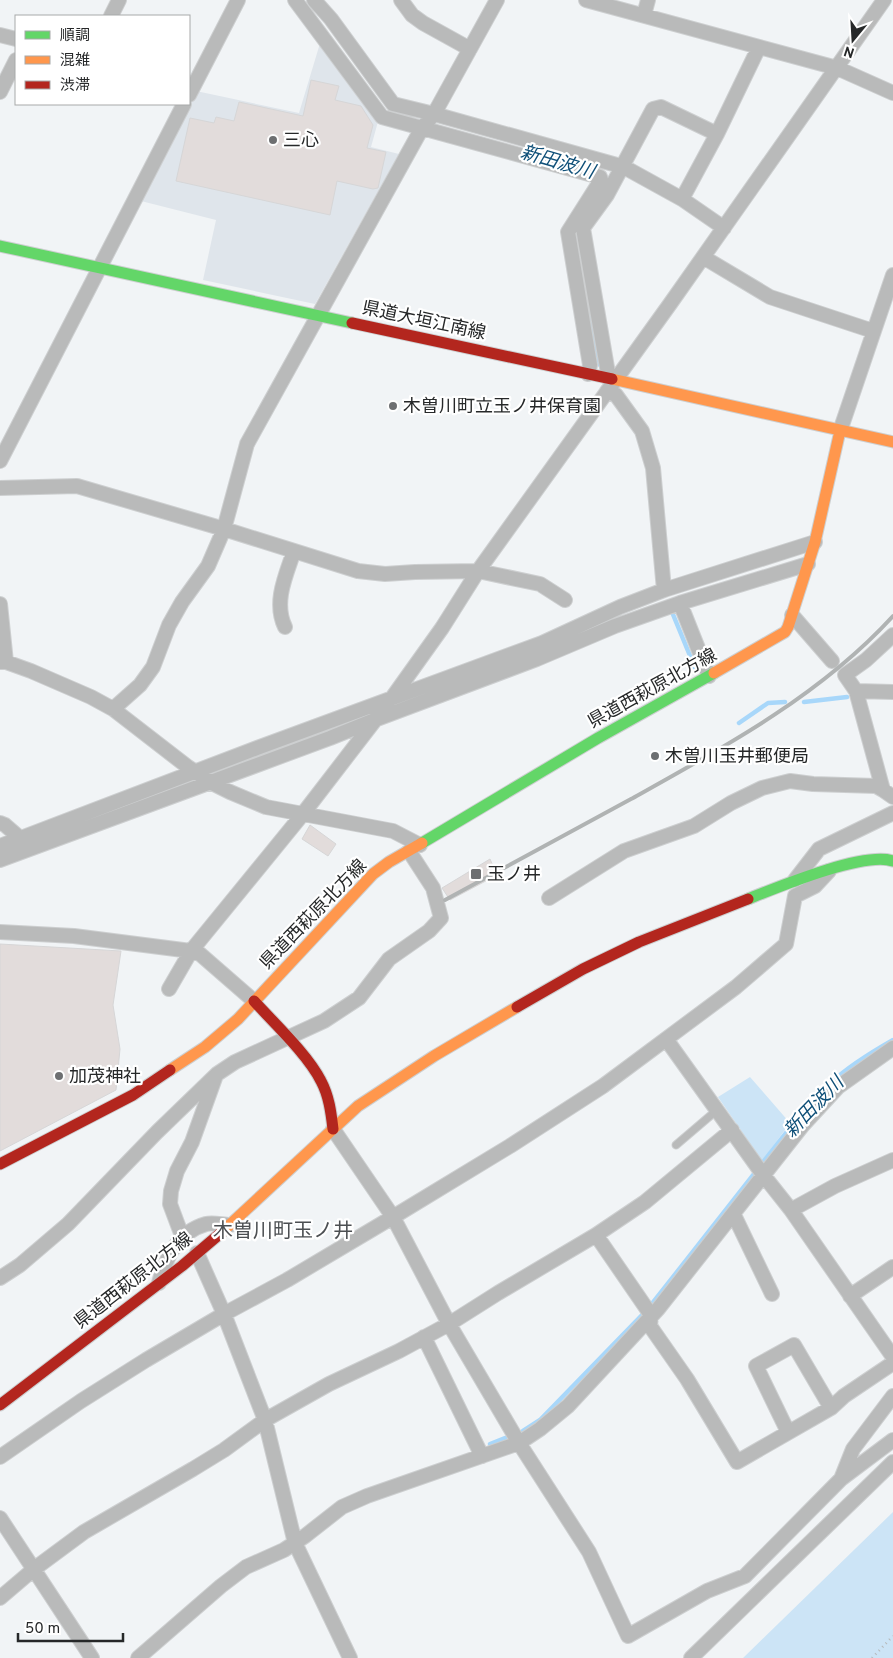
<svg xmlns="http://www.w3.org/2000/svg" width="893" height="1658" font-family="Overpass,'Noto Sans JP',sans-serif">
	<rect width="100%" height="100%" fill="#f1f4f6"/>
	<path fill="#dfe5eb" d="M321,40L379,118L371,147L399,154L315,304L203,280L216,220L141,201L196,91L299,113Z"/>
	<path fill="#cce4f6" d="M750,1077L790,1123L762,1161L718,1097Z
		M893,1512V1658H743Z"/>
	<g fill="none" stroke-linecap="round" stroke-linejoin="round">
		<path stroke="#a8d7fa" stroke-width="4.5" d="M580,266L600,365
			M672,612L695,668
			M804,702L847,697
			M739,723L768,703L785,702
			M764,1161C785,1134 806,1106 832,1082C850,1065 872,1052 893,1040
			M651,1305L754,1174
			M523,1431L540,1420L643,1314
			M490,1444L505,1438"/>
	</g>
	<path fill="#e2dcdb" stroke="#d6d6d7" d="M311,80L339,86L335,100L361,106L373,125L367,148L386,152L378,188L373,189L337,181L330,215L176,181L190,118L214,123L216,117L234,121L239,102L303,116Z
		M310,825L336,844L328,856L302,839Z
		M490,859L497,875L450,900L442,888Z
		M0,944L121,951L113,1005L120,1049L116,1090L0,1151Z"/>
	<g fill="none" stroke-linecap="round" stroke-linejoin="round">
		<defs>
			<path id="lane" d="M676,1145L717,1110"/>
			<path id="street" d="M295,0L382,117L600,177L601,180L568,232L590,365L588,374
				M314,0L331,19L393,104L434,114L624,167L682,199L724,228
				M401,0L412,15L423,23L470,49
				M586,0L837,68L893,93
				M644,15L648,0
				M111,16L119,0
				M0,35L16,39
				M0,92L16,60
				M189,95L238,0
				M682,199L717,134
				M703,257L770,297L873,331
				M609,379L583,228L607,195L653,109L661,107L717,134L759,47
				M607,391L616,395L642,431L653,468L664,590
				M840,431L893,275
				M0,461L184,104
				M0,488L77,486L224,529L358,571L385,574L415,572L478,571L540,584L565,600
				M680,603L709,676
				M0,604L6,662
				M792,615L832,661
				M285,627C273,602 286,575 294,551
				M893,635L866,660L845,675L856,691L883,790L893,797
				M0,662H6L31,671L91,697L113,709L188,767L212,783L230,792L266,807L393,831L420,845
				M856,691L893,692
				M113,709L140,685L153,667L169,625L182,602L208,566L224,529L247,444L422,128L434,114L497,0
				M0,823L5,825L20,838
				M0,846L257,748L542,643L620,607L664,590L815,542
				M0,860L330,738L377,719L537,659L615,626L680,603L808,564
				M795,880L819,849L893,813
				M549,898L624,851L694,826L731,803L762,788L790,781L813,784L876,786L883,790
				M0,932L74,936L191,951L200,954L254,1001
				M169,989L191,951L302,815L392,698L442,628L478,571L670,304L884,0
				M666,1039L764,1176L791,1210L893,1357
				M333,1129L393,1217L449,1324L519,1443L589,1552L628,1636L707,1591L745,1576L841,1479
				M791,1210L835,1186L893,1160
				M734,1215L772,1294
				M596,1235L651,1315L650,1326L687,1379L737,1462L831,1408L844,1396L893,1363
				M182,1236L170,1204L171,1191L177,1171L192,1142L215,1078
				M197,1253L224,1314L265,1420L295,1543L350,1658
				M0,1278L20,1265L68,1224L157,1132L217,1074L235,1062L324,1021L359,998L389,959L429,931L441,918L433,888L409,851
				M159,1283C166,1257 178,1232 206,1224C213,1222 223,1225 230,1225
				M850,1296L893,1267
				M424,1337L482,1456
				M893,1396L853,1449L841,1479L893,1440
				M788,1432L756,1366L794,1345L831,1408
				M0,1457L81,1401L146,1360L224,1314L287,1280L393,1217L510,1146L603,1086L736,987L786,944L795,896L815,886L829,871
				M0,1518L92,1658
				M0,1598L34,1569L84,1532L193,1469L224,1450L265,1420L329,1384L399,1351L449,1324L498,1293L596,1235L645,1202L732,1130
				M138,1658L221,1586L246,1567L284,1550L305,1536L342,1507L367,1496L519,1443L540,1429L568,1406L658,1309L803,1125L838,1087L893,1048
				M691,1658L893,1462"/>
			<path id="fast" d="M0,246L352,323
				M422,843L598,738L714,673
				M748,899C778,887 864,851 893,861"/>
			<path id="slow" d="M612,379L893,442
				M714,673L785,632L788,627L815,542L840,431
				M170,1070L205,1047L238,1019L373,874L389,862L422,843
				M222,1232L358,1106L434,1056L517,1007"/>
			<path id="jam" d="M352,323L612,379
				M254,1001C274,1023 308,1055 321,1081C329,1096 331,1112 333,1129
				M517,1007L583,969L639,942L748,899
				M0,1164L133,1095L170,1070
				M0,1405L182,1266L222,1232"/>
		</defs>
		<use href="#lane" stroke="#cdcfd0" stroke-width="9"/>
		<use href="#street" stroke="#cdcfd0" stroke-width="16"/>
		<use href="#fast" stroke="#cdcfd0" stroke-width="13"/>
		<use href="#slow" stroke="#cdcfd0" stroke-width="13"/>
		<use href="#jam" stroke="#cdcfd0" stroke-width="13"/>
		<path stroke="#b6b8b9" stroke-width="2.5" stroke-dasharray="1 4" stroke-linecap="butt" d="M872,1658L893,1636"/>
		<use href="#lane" stroke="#b9baba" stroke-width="7"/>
		<use href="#street" stroke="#b9baba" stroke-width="14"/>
		<use href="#fast" stroke="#63d668" stroke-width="11"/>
		<use href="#slow" stroke="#ff974d" stroke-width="11"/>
		<use href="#jam" stroke="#b3261e" stroke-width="11"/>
		<path stroke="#b0b3b3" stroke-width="4" d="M445,900C507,866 569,833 631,799C723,748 821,695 893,616"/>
	</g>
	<g fill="#6d6f71" stroke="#fff" stroke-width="2">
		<circle cx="273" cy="140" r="5"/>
		<circle cx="393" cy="406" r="5"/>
		<circle cx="655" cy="756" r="5"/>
		<rect x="470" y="868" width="12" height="12" rx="2.5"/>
		<circle cx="59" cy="1076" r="5"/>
	</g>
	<g text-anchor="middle" stroke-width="4.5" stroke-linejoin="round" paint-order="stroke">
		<g font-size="18" fill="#262829" stroke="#fff" text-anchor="start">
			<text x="283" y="146">三心</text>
			<text x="403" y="412">木曽川町立玉ノ井保育園</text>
			<text x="665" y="762">木曽川玉井郵便局</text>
			<text x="487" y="880">玉ノ井</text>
			<text x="69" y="1082">加茂神社</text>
		</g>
		<g font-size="18" fill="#262829" stroke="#fff">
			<text transform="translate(424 320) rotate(12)" y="6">県道大垣江南線</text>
			<text transform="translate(652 688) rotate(-29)" y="6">県道西萩原北方線</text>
			<text transform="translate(313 914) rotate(-46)" y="6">県道西萩原北方線</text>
			<text transform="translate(133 1280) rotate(-38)" y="6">県道西萩原北方線</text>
		</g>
		<g font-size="19" font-style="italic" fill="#0e4f78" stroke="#fff">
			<text transform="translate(558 161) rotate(16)" y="7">新田波川</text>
			<text transform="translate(813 1106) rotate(-46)" y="7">新田波川</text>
		</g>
		<g font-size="20" fill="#4c4f52" stroke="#fff">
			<text x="283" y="1237">木曽川町玉ノ井</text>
		</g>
	</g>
	<rect x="15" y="15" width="175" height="90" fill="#ffffff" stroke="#a8a9a9"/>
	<rect x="25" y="31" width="25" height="8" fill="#63d668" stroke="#a8a9a9"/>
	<text x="60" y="40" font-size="15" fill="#262829">順調</text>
	<rect x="25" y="56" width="25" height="8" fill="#ff974d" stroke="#a8a9a9"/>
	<text x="60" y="65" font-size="15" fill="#262829">混雑</text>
	<rect x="25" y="81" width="25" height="8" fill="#b3261e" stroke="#a8a9a9"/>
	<text x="60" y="90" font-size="15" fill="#262829">渋滞</text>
	<g transform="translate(853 40) rotate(198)" stroke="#ffffff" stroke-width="4" paint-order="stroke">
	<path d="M0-4L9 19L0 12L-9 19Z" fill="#262829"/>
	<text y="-8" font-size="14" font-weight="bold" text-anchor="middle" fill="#262829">N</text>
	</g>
	<path d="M18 1633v8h105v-8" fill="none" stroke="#262829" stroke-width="2.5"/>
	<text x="25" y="1633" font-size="15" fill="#262829" stroke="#ffffff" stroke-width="4" paint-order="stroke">50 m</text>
</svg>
